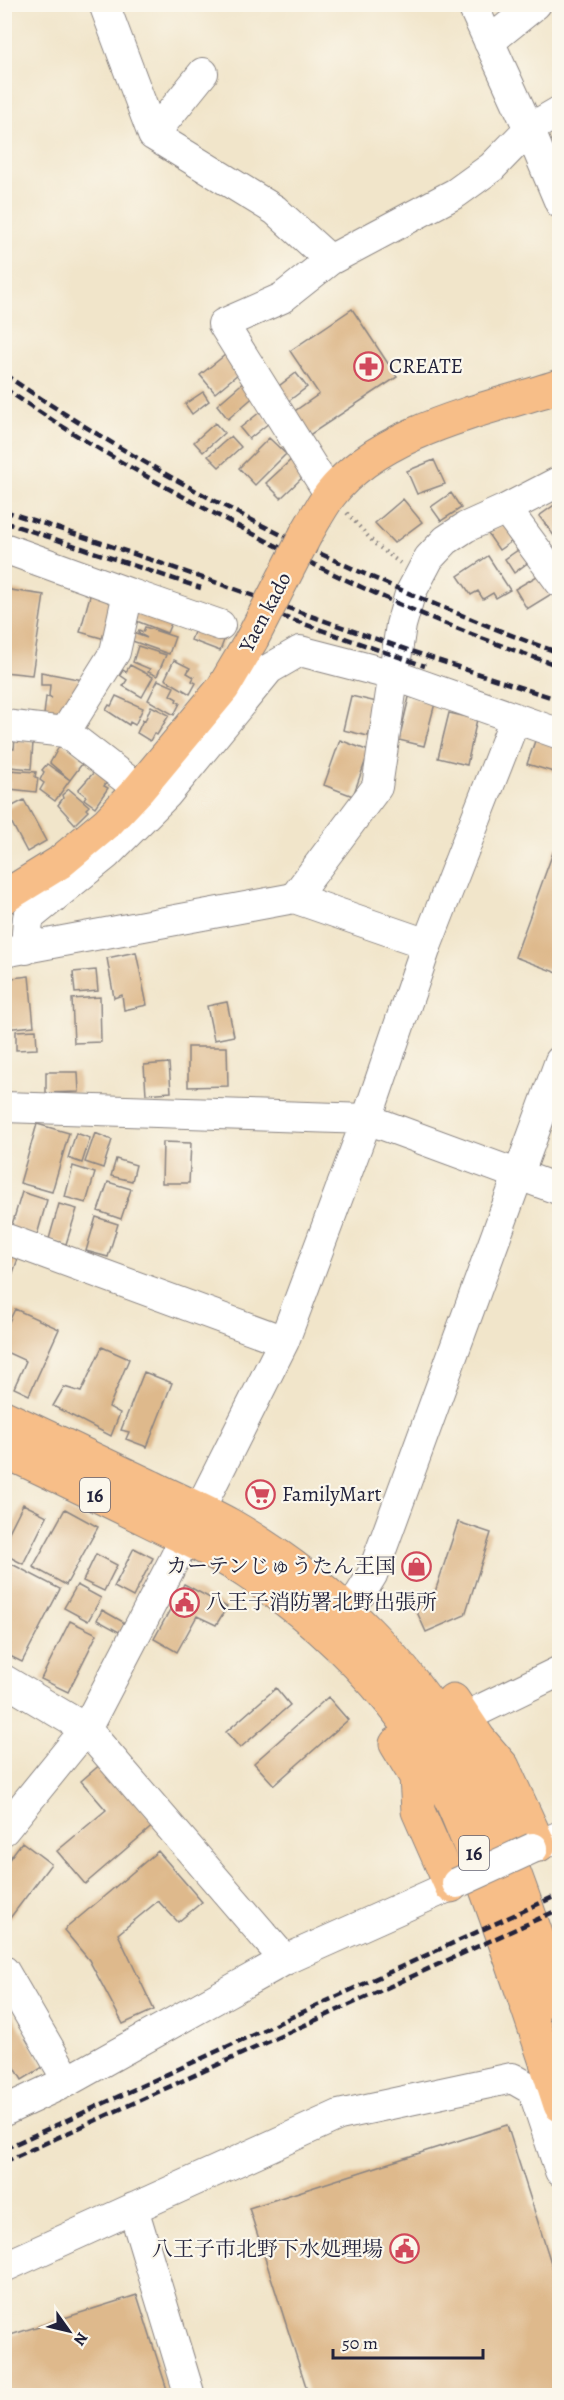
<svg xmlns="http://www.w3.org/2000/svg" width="564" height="2400" font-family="Alegreya,'Noto Serif JP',serif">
	<rect width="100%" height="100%" fill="#fbf7ec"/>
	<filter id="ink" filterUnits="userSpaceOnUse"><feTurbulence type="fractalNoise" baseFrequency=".0167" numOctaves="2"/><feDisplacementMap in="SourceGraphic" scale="12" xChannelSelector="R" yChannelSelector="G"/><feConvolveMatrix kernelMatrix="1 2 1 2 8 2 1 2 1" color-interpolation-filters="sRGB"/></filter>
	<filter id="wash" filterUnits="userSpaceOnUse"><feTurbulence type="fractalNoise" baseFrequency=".008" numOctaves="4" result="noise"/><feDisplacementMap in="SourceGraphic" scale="24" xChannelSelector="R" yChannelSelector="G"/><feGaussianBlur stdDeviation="1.35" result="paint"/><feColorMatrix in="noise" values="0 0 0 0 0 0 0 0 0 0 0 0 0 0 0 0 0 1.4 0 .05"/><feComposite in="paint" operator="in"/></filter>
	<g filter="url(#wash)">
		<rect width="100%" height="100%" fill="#f1e5ca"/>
		<g id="blocks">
			<path fill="#deb98c" d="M352,309L397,377L308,436L292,413L319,394L290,351Z
				M230,351L244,369L215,393L200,375Z
				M296,373L307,387L286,403L275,389Z
				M246,380L257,394L228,419L217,405Z
				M203,392L209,401L192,414L185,404Z
				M260,412L269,423L249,439L240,428Z
				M215,423L224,433L203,452L194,442Z
				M231,436L241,447L219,467L208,456Z
				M269,438L286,454L255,485L239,468Z
				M293,458L304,476L281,498L266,483Z
				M434,460L445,484L417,494L407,471Z
				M451,493L461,508L441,521L431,507Z
				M403,499L422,522L394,543L375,523Z
				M560,501V534L555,537L539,516Z
				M505,523L515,539L499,550L488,534Z
				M521,548L530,561L514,573L505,559Z
				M488,556L510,590L496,598L493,593L483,599L478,591L471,595L458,576Z
				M542,573L553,593L527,609L515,589Z
				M4,589L44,595L32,675L4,672Z
				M91,592L116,599L105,639L80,632Z
				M141,602L174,616L167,633L134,620Z
				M197,624L226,635L220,651L191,640Z
				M145,627L175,637L169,654L124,638L127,631L147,638L138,633L139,630L143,632Z
				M138,646L166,655L157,676L148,672L150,669L133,662Z
				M174,660L190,668L187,673L194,677L192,681L196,683L190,694L165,679Z
				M130,665L153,677L142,697L123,686L127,680L120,675L123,670L126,672Z
				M41,672L88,681L61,717L44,715L46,697L52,698L49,696L50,685H41Z
				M158,680L174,687L170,695L177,699L176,701L180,703L174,715L148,700Z
				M116,696L143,708L135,725L130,722L129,725L106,710L109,705L111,706Z
				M351,696L377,702L368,736L343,730Z
				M409,697L435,703L424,746L399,740Z
				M151,706L169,715L157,735L154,733L150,741L137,733L143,720L145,721Z
				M449,713L477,719L467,765L438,758Z
				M536,738L560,745V774L527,764Z
				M15,739L33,743L31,769L10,767L11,749H14Z
				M340,740L369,751L353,796L324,785Z
				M61,743L80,757L77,761L82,764L70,780L50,763Z
				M5,748H8L7,771L5,770Z
				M47,764L70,780L55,801L40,790L44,783L40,780L44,772L42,770Z
				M8,770L36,772L35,777L38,778L36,792L10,789L9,781L6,780Z
				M95,771L109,779L104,786L108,788L95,807L84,799L86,796L78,790Z
				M69,789L89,806L86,809L88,811L75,824L58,805L63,798L62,795Z
				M24,800L46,841L27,852L5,810Z
				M555,847L560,848V926L555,938L560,940V974L515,957Z
				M136,952L147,1005L124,1010L122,995L114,998L107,958Z
				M96,970L98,991L75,993L73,972Z
				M29,976L34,1026L4,1029V979Z
				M100,997L101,1042L74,1043L72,999Z
				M227,1002L234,1036L214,1040L207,1006Z
				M36,1030L37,1049L16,1050V1031Z
				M188,1047H227L228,1086L188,1087Z
				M169,1063L171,1092L146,1094L144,1065Z
				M46,1072H78L79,1092L46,1093Z
				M37,1124L69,1133L52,1192L20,1183Z
				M76,1133L90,1138L82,1163L68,1158Z
				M95,1133L112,1140L103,1168L85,1162Z
				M163,1142L191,1143L189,1183H162Z
				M116,1159L136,1165L132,1181L111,1176Z
				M73,1166L95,1173L86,1203L65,1197Z
				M108,1182L131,1189L121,1219L98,1211Z
				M22,1192L47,1200L37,1235L11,1228Z
				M59,1204L77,1209L66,1244L49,1239Z
				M96,1217L118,1224L108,1257L86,1251Z
				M4,1251L19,1256L5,1295H4Z
				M15,1309L59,1329L29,1395L14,1388L26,1361L4,1351V1332Z
				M102,1347L129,1359L109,1407L120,1413L111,1436L53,1406L64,1387L81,1392Z
				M144,1372L172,1383L147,1447L126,1439L129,1432L121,1430Z
				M23,1504L47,1516L23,1564L4,1554V1542Z
				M65,1509L98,1527L66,1585L33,1567Z
				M458,1522L491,1533L465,1615L426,1632L413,1603L435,1592Z
				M134,1548L153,1558L133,1597L114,1587Z
				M96,1554L117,1565L104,1591L83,1581Z
				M6,1561L60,1589L22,1662L4,1653Z
				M184,1584L227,1607L216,1625L197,1616L177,1652L154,1639Z
				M77,1585L101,1598L88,1621L64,1608Z
				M102,1610L125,1623L119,1632L97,1620Z
				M70,1621L97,1634L68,1692L41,1679Z
				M276,1688L290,1705L240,1748L226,1732Z
				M328,1697L348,1720L274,1785L254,1763Z
				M102,1763L155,1824L85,1884L57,1851L106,1810L81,1781Z
				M22,1842L51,1864L4,1926V1866Z
				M158,1851L202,1902L178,1922L158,1901L118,1934L154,2010L123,2024L89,1960L64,1930Z
				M4,2000L43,2067L22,2080L4,2049Z
				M507,2125L560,2291V2396H309L249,2208Z
				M137,2295L169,2396H4V2337Z"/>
		</g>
	</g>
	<g filter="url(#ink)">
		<use href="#blocks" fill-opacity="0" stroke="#8a8482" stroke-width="1.5"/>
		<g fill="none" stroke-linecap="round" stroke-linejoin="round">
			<defs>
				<path id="minor" d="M104,4L153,135L275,210L330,260
					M472,4L529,129L560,203
					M489,42L536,4
					M153,135L203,73
					M330,495L223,324L282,298L330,260L456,193L492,167L529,129L560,111
					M506,509L560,582
					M4,548L128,593L115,652L65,732
					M128,593L220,625
					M4,725L65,732L139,789
					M294,898L377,787L401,625L410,594L429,558L446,540L466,527L506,509L560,481
					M26,949L28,918L107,854L166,795L269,669L300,651L393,675L560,734
					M4,952L294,898L427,944
					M4,1107L367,1119L560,1190
					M4,1238L284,1341
					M361,1593L372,1575L560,1061
					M4,1680L86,1729L285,1960
					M465,1717L560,1671
					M4,1830L86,1729L171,1566L284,1341L367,1119L427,944L515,719
					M533,1848L560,1836
					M4,1971L68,2081
					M4,2111L68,2081L285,1960L457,1883
					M133,2208L190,2396
					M4,2267L339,2115L512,2078L533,2090L560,2171"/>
				<path id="major" d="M306,534C314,521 321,507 330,495C380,430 485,410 560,386
					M4,897L59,863L107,823L139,789L223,688L252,639"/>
				<path id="highway" d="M4,1417C54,1440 103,1464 152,1487C178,1500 205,1511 230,1525C332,1584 419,1670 473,1776C509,1849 534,1928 560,2005
					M4,1451C53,1473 100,1497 148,1520C182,1537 217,1552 248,1573C311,1615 364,1665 409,1726C447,1779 469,1842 491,1903C515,1970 538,2037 560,2105
					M453,1700L479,1739L503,1767L539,1845
					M396,1744L416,1777L418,1811L451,1886"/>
			</defs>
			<use href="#minor" stroke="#8a8482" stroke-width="32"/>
			<use href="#major" stroke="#8a8482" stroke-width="35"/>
			<use href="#highway" stroke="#8a8482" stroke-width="35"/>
			<path stroke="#8a8482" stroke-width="4" stroke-dasharray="1.5 4.5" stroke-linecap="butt" d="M347,513L375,544L400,563"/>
			<use href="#minor" stroke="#fff" stroke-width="30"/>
			<use href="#major" stroke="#f7be88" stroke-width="33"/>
			<use href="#highway" stroke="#f7be88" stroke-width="33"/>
			<path stroke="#22223b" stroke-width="4.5" stroke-dasharray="9 4.5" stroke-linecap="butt" d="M4,374C145,470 296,548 454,612C489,626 524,641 560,653
				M4,388C73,436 146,477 219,516C328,574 441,627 560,666
				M4,511C191,570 373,642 560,700
				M4,522L201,588
				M255,607L425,666
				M4,2149L560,1894
				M4,2162L560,1909"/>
			<defs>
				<path id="minor-bridge" d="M457,1883L533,1848"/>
				<path id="major-bridge" d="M252,639L306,534"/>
			</defs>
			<use href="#minor-bridge" stroke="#8a8482" stroke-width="32" stroke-linecap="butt"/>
			<use href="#major-bridge" stroke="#8a8482" stroke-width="35" stroke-linecap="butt"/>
			<use href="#minor-bridge" stroke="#fff" stroke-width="30"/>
			<use href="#major-bridge" stroke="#f7be88" stroke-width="33"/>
		</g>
	</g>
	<defs>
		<symbol id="pharmacy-ring" viewBox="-11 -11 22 22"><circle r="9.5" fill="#fbf7ec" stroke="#d1495b" stroke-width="1.5"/><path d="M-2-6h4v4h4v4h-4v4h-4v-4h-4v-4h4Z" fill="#d1495b"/></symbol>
		<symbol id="supermarket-ring" viewBox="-11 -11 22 22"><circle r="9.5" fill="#fbf7ec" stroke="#d1495b" stroke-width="1.5"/><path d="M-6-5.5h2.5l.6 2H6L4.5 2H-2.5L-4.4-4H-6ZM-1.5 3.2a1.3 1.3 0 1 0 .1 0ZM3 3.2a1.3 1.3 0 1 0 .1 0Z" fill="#d1495b"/></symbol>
		<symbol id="shop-ring" viewBox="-11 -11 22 22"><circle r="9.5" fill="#fbf7ec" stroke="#d1495b" stroke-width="1.5"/><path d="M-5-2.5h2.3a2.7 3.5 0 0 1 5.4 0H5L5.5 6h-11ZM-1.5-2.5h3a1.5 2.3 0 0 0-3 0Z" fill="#d1495b"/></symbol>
		<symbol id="civic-ring" viewBox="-11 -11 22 22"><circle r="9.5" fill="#fbf7ec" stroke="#d1495b" stroke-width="1.5"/><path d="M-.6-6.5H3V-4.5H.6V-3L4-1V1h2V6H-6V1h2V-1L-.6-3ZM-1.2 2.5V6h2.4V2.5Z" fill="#d1495b"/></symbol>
	</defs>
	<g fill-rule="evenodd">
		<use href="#pharmacy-ring" x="352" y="350" width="33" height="33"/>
		<use href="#supermarket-ring" x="244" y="1478" width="33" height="33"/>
		<use href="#shop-ring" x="400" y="1550" width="33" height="33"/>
		<use href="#civic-ring" x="168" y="1586" width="33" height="33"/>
		<use href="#civic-ring" x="388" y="2232" width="33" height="33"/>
	</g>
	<g text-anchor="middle" stroke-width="4.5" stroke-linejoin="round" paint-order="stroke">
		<g fill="#fbf7ec" stroke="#636270" stroke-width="1.5">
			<rect x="80" y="1478" width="30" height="34" rx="4.5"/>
			<rect x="459" y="1836" width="30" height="34" rx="4.5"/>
		</g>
		<g font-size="20" font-weight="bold" fill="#22223b">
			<text x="95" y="1502">16</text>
			<text x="474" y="1860">16</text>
		</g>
		<g font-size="21" fill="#22223b" stroke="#fbf7ec" text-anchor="start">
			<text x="389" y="373">CREATE</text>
			<text x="282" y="1501">FamilyMart</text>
			<text x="396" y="1573" text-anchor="end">カーテンじゅうたん王国</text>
			<text x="206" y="1609">八王子消防署北野出張所</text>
			<text x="383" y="2256" text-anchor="end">八王子市北野下水処理場</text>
		</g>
		<g font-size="21" fill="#22223b" stroke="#fbf7ec">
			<text transform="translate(265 612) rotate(-62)" y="7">Yaen kado</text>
		</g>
	</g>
	<rect width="564" height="2400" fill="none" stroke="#fbf7ec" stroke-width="24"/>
	<g transform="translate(69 2331) rotate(124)" stroke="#fbf7ec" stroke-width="4.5" paint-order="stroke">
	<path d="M0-4.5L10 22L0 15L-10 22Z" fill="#22223b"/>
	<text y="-9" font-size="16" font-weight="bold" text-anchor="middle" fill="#22223b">N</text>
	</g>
	<path d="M333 2349v9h150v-9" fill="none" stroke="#22223b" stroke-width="3"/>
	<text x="342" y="2349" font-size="18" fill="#22223b" stroke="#fbf7ec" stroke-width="4.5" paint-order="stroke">50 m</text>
</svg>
